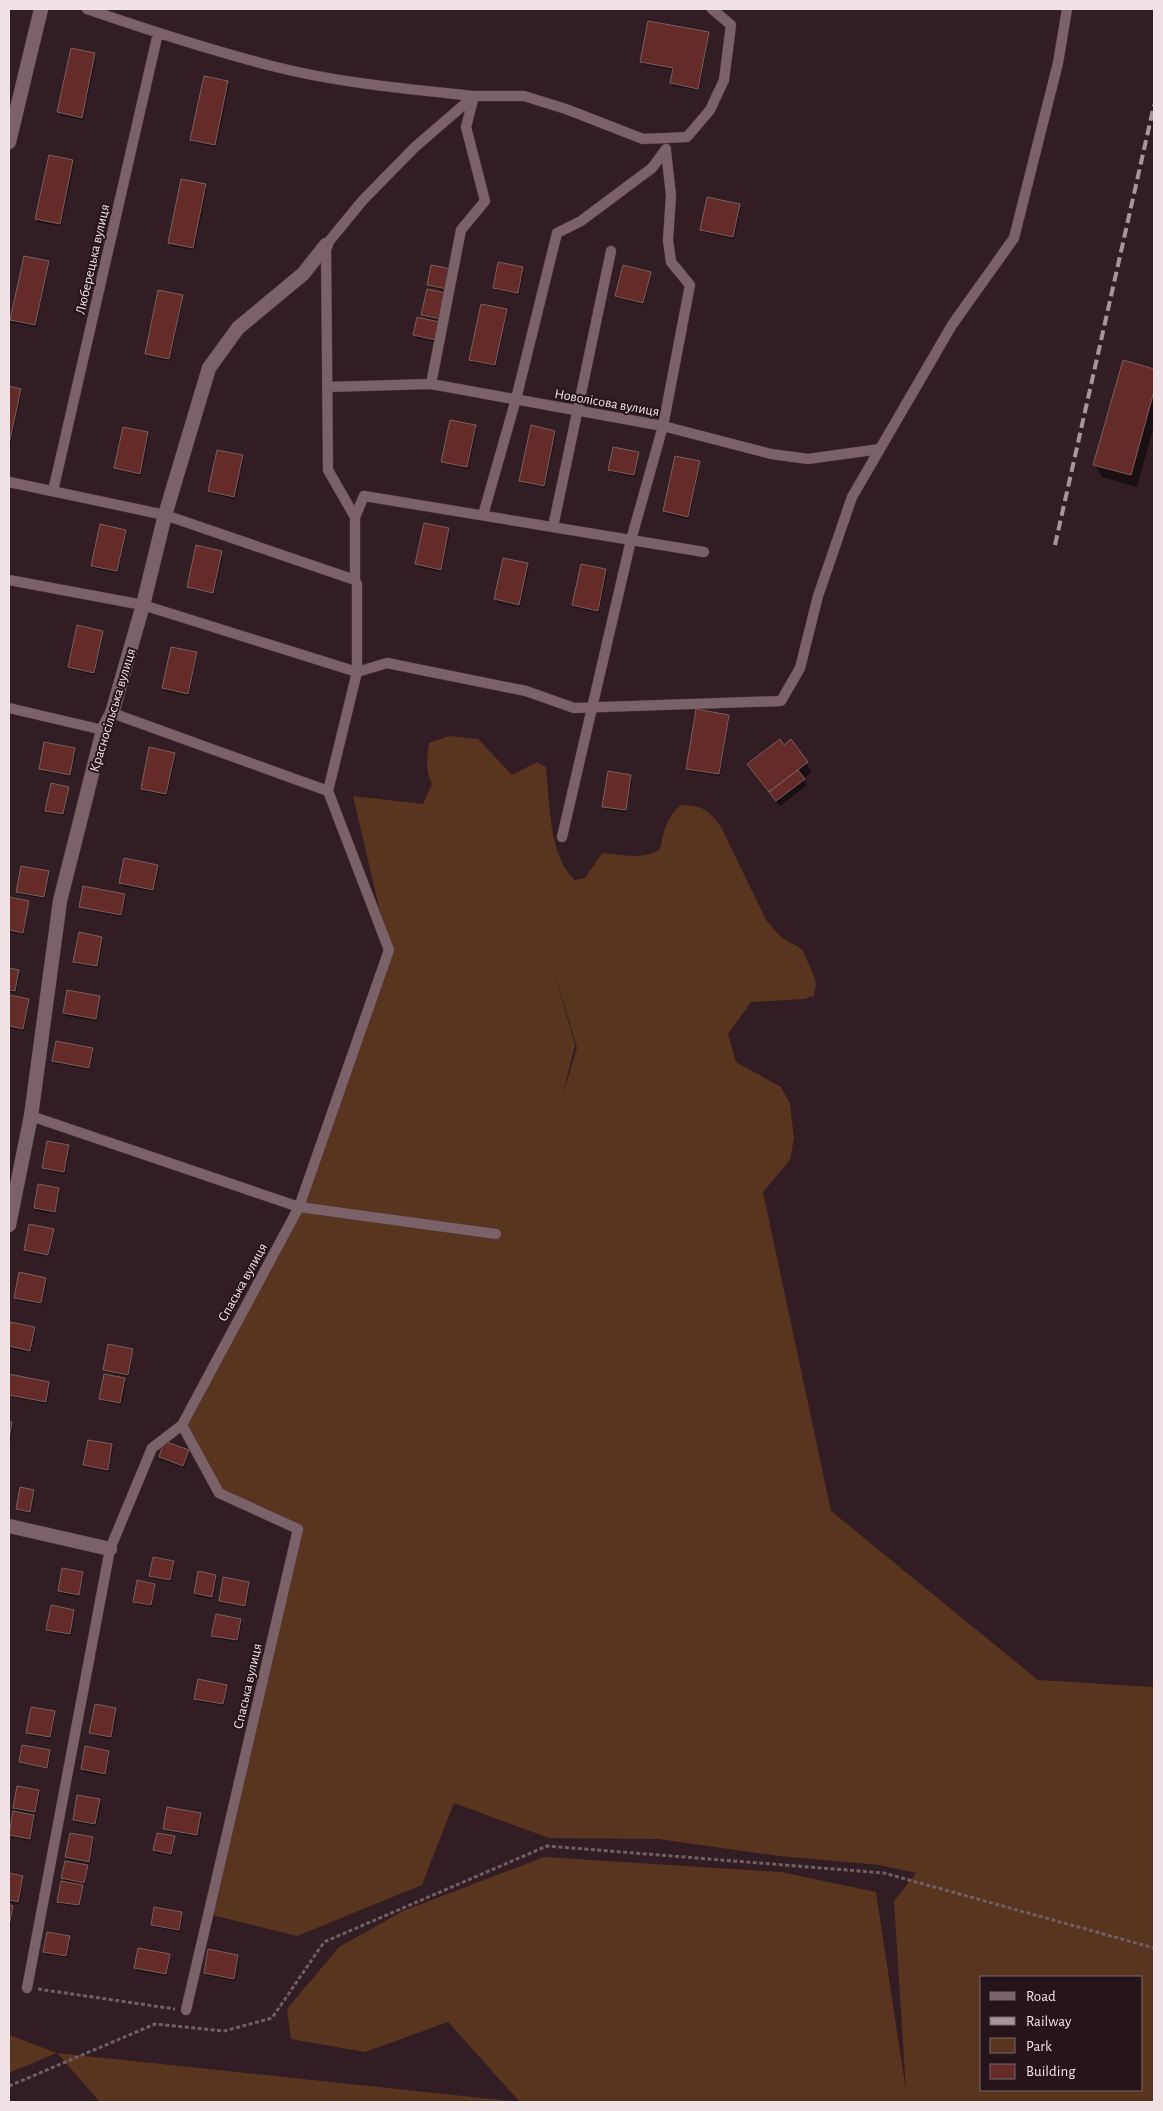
<svg xmlns="http://www.w3.org/2000/svg" width="1163" height="2111" font-family="'Alegreya Sans',sans-serif">
	<rect width="100%" height="100%" fill="#311d23"/>
	<path fill="#59341f" fill-rule="evenodd" d="M449,736L478,739L512,775L537,762L546,767C550,801 548,856 575,880L585,878L602,853C621,854 644,861 660,849C664,832 666,817 681,805C703,806 708,809 721,827L766,920L781,937L802,949L814,976L816,985L814,996L804,999L751,1002L728,1034L736,1062L781,1087L790,1104L794,1138L790,1160L763,1192L831,1511L1038,1680L1154,1687V2102H768L767,2101L757,2102H100L57,2053L9,2073V2035L57,2053L520,2102L448,2022L365,2052L291,2039L287,2009L339,1947L403,1911L544,1857L781,1872L876,1892L906,2091L894,1901L916,1873L879,1865L779,1856L658,1839L549,1838L454,1803L422,1885L297,1936L208,1914L298,1529L219,1493L182,1425L299,1207L389,950L353,796L423,804L432,784C425,770 427,759 429,743ZM549,954L577,1048L562,1097L575,1045ZM982,1977H1142V2090H982Z"/>
	<path fill="#0007" d="M708,33L709,36L699,90L672,86L671,83L673,70L643,64L642,62Z
		M95,54L96,57L83,120L60,115L59,112Z
		M227,82L229,85L216,147L193,142L191,140Z
		M73,161L74,164L61,226L38,222L37,219Z
		M205,185L207,188L194,250L171,246L169,243Z
		M739,205L741,208L734,239L703,232L701,230Z
		M48,262L49,265L36,327L13,323L11,320Z
		M522,268L524,270L519,294L496,290L494,287Z
		M452,272L448,291L430,287L428,284Z
		M650,273L651,275L644,305L618,298L616,296Z
		M428,290L442,321L424,317L422,315Z
		M182,296L183,299L170,361L147,356L146,354Z
		M506,310L507,313L496,367L472,362L470,360Z
		M438,323L436,342L416,338L414,335Z
		M1124,362L1154,370V426L1137,487L1102,477L1095,465Z
		M9,388L20,390L22,392L11,442H9Z
		M475,427L477,429L468,469L444,464L443,461Z
		M555,432L556,434L545,488L522,483L521,480Z
		M148,433L149,436L141,476L116,470L115,468Z
		M638,453L639,456L635,477L611,472L610,470Z
		M242,456L244,458L235,499L211,493L209,491Z
		M699,462L700,465L689,519L666,514L664,511Z
		M449,529L450,532L442,572L418,567L416,564Z
		M125,531L126,533L118,573L93,568L92,566Z
		M221,552L223,555L214,594L190,589L189,587Z
		M528,564L529,567L520,607L496,602L495,599Z
		M606,570L607,573L599,613L575,607L573,605Z
		M102,632L103,635L95,675L71,669L69,667Z
		M196,654L197,656L189,696L165,691L163,688Z
		M728,716L729,718L720,776L689,771L687,769Z
		M791,741L812,772L803,779L807,785L780,806L754,773Z
		M74,749L76,752L71,777L42,771L41,768Z
		M175,754L176,756L167,796L143,791L142,789Z
		M630,776L632,779L626,812L605,809L603,806Z
		M68,788L69,790L64,816L48,813L47,810Z
		M157,866L159,868L154,892L122,886L121,883Z
		M49,873L50,875L45,899L19,894L18,892Z
		M125,895L126,897L122,917L82,909L81,907Z
		M9,898L28,902L29,904L24,935L9,932Z
		M102,938L103,941L98,968L76,964L74,962Z
		M9,969L19,971L20,974L16,993L9,992Z
		M9,997L28,1000L29,1003L24,1031L9,1028Z
		M99,997L101,1000L97,1021L66,1016L64,1013Z
		M92,1049L94,1051L90,1070L55,1063L54,1061Z
		M69,1147L70,1149L65,1174L45,1170L43,1168Z
		M39,1186L58,1189L60,1192L55,1214L36,1211L35,1208Z
		M53,1230L54,1232L49,1257L27,1253L25,1250Z
		M45,1279L47,1281L42,1305L16,1300L15,1297Z
		M11,1323L34,1328L36,1330L31,1353L9,1348Z
		M132,1350L133,1353L129,1377L106,1372L104,1370Z
		M9,1375L49,1383L50,1386L47,1404L9,1396Z
		M124,1379L126,1382L121,1405L102,1401L100,1399Z
		M9,1423L13,1426L9,1447Z
		M111,1445L113,1448L109,1472L85,1467L84,1465Z
		M188,1451L189,1453L184,1468L161,1460L160,1457Z
		M34,1491L35,1494L31,1514L19,1511L17,1509Z
		M173,1562L175,1565L171,1582L152,1578L150,1576Z
		M82,1573L84,1576L79,1597L61,1594L59,1591Z
		M199,1573L215,1576L217,1579L213,1599L196,1596L195,1593Z
		M249,1583L250,1586L246,1608L221,1603L220,1601Z
		M154,1585L155,1587L152,1607L136,1604L134,1602Z
		M74,1611L75,1613L71,1636L49,1632L48,1630Z
		M240,1620L242,1622L238,1642L214,1638L213,1636Z
		M226,1686L227,1688L224,1706L197,1701L196,1699Z
		M115,1709L117,1712L112,1739L92,1735L90,1733Z
		M54,1712L55,1715L51,1739L29,1735L27,1733Z
		M49,1752L51,1754L48,1769L21,1764L20,1762Z
		M108,1752L110,1754L105,1776L84,1772L82,1769Z
		M38,1791L40,1794L36,1814L16,1811L14,1808Z
		M99,1800L101,1803L96,1826L75,1822L74,1820Z
		M200,1815L202,1817L198,1837L166,1831L165,1829Z
		M34,1817L35,1819L31,1841L11,1837L10,1834Z
		M174,1837L175,1840L172,1856L156,1853L155,1850Z
		M92,1838L94,1841L90,1864L68,1860L67,1857Z
		M87,1866L88,1868L85,1885L80,1884L83,1889L80,1907L60,1904L59,1901L66,1883L63,1878Z
		M9,1874L22,1877L24,1879L19,1904L9,1902Z
		M9,1906L13,1909L10,1928H9Z
		M181,1913L183,1916L180,1932L154,1927L152,1925Z
		M69,1937L71,1940L67,1958L46,1954L44,1952Z
		M169,1955L170,1958L167,1976L137,1971L136,1968Z
		M238,1956L239,1959L235,1981L206,1975L205,1973Z"/>
	<path fill="#642b28" stroke="#785f5d" d="M648,21L709,32L698,89L670,83L673,68L640,62Z
		M71,48L95,53L82,118L57,112Z
		M204,76L228,81L215,145L190,140Z
		M49,155L73,160L60,224L35,219Z
		M181,179L206,184L193,248L168,243Z
		M707,197L740,204L733,237L700,230Z
		M24,256L49,261L35,325L10,320Z
		M498,262L523,267L518,293L493,288Z
		M431,265L451,269L447,289L427,285Z
		M623,265L651,272L643,303L615,296Z
		M427,289L446,293L441,319L421,315Z
		M158,290L183,295L169,359L145,354Z
		M481,304L507,309L495,365L469,360Z
		M417,317L439,322L435,340L413,335Z
		M1123,360L1154,369V391L1131,475L1093,465Z
		M9,386L21,389L10,440H9Z
		M450,420L476,425L467,467L441,462Z
		M531,425L555,431L544,486L519,481Z
		M123,427L148,432L140,474L114,468Z
		M613,447L639,452L634,475L608,470Z
		M217,450L243,455L234,497L208,491Z
		M675,456L700,461L688,517L663,511Z
		M424,523L449,528L441,570L415,564Z
		M100,524L126,530L117,571L91,566Z
		M196,545L222,551L213,593L187,587Z
		M503,558L528,563L519,605L494,599Z
		M581,564L606,569L598,611L572,605Z
		M77,625L103,631L94,673L68,667Z
		M171,647L197,652L188,694L162,688Z
		M696,709L729,715L719,774L686,769Z
		M780,739L784,745L791,739L808,762L769,792L747,764Z
		M44,742L75,748L70,775L39,769Z
		M149,747L175,753L166,794L141,789Z
		M798,770L805,779L776,801L769,792Z
		M608,771L631,775L626,810L602,807Z
		M51,783L69,787L63,814L45,811Z
		M124,858L158,865L153,890L119,883Z
		M21,866L49,871L44,897L16,892Z
		M83,886L125,894L121,915L79,907Z
		M9,897L29,901L23,933L9,930Z
		M79,932L102,937L97,966L73,962Z
		M9,968L19,970L15,991L9,990Z
		M67,990L100,996L96,1019L63,1013Z
		M9,995L29,999L23,1029L9,1026Z
		M56,1041L93,1048L89,1068L52,1061Z
		M47,1141L69,1145L64,1172L42,1168Z
		M38,1184L59,1188L55,1212L34,1208Z
		M29,1224L54,1229L48,1255L24,1250Z
		M19,1272L46,1278L41,1303L14,1298Z
		M10,1322L35,1327L30,1351L9,1346Z
		M108,1344L133,1349L128,1375L103,1370Z
		M9,1374L49,1382L46,1402L9,1395Z
		M104,1374L125,1378L120,1403L99,1399Z
		M9,1422H12L9,1440Z
		M88,1440L112,1444L108,1470L83,1465Z
		M164,1441L189,1450L183,1466L159,1457Z
		M20,1487L34,1490L30,1512L16,1509Z
		M153,1557L174,1561L170,1580L149,1576Z
		M62,1568L83,1572L79,1595L58,1591Z
		M198,1571L216,1575L212,1597L194,1593Z
		M223,1577L249,1582L245,1606L219,1601Z
		M137,1580L155,1584L151,1605L133,1602Z
		M51,1605L74,1610L70,1634L46,1630Z
		M216,1614L241,1619L237,1640L211,1636Z
		M198,1679L227,1685L223,1704L194,1699Z
		M95,1704L116,1708L111,1737L89,1733Z
		M31,1707L55,1711L50,1737L26,1733Z
		M22,1745L50,1750L47,1768L19,1762Z
		M85,1746L109,1751L105,1774L81,1769Z
		M17,1786L39,1790L35,1812L13,1808Z
		M77,1795L100,1799L95,1824L73,1820Z
		M167,1807L201,1813L197,1835L163,1829Z
		M13,1811L34,1815L30,1839L9,1835Z
		M70,1833L93,1837L89,1862L65,1857Z
		M157,1833L175,1836L171,1854L153,1850Z
		M65,1861L88,1865L84,1883L61,1878Z
		M9,1873L23,1876L18,1902L9,1900Z
		M61,1881L83,1885L79,1905L57,1902Z
		M9,1905L13,1906L9,1926Z
		M154,1907L182,1912L179,1930L151,1925Z
		M47,1932L70,1936L66,1956L43,1952Z
		M138,1948L170,1954L166,1974L134,1968Z
		M208,1949L238,1955L234,1979L204,1973Z"/>
	<g fill="none" stroke-linecap="round" stroke-linejoin="round">
		<defs>
			<path id="service" d="M87,9C148,30 210,50 272,66C338,83 407,89 474,96L466,127L485,201L461,230L431,384
				M327,387L431,384L663,426L771,454L808,459L880,449
				M9,482L165,515L355,580
				M53,491L158,33
				M483,515L516,399L557,233L581,221L652,168L666,149
				M355,517L364,496L704,552
				M553,527L611,251
				M9,580L143,605L357,672L387,663L526,691L574,708L781,701L800,668L818,596L852,497L952,325L1014,238L1058,63L1067,9
				M9,708L103,730
				M112,713L328,791
				M562,837L631,540L663,426L690,285L671,262L668,240L671,195L666,151
				M31,1116L299,1207L496,1234
				M27,1988L110,1549L152,1448L182,1425
				M186,2010L298,1529L219,1493L182,1425L299,1207L389,950L328,791L357,672V584L355,580V517L328,470L326,245L363,200L415,147L474,96H524L566,109L643,139L687,137L710,110L724,80L731,25L712,9"/>
			<path id="minor" d="M9,142L41,9
				M9,1225L31,1116L60,901L103,730L112,713L143,605L165,515L209,368L238,328L303,274L326,245
				M9,1526L110,1549"/>
		</defs>
		<use href="#service" stroke="#4d3c40" stroke-width="11"/>
		<use href="#minor" stroke="#4d3c40" stroke-width="15"/>
		<path stroke="#705e63" stroke-width="3" stroke-dasharray="4 2.5" stroke-linecap="butt" d="M38,1989L175,2009
			M9,2086L155,2024L224,2031L272,2018L324,1942L547,1846L884,1873L1154,1948"/>
		<use href="#service" stroke="#7a6268" stroke-width="10"/>
		<use href="#minor" stroke="#7a6268" stroke-width="14"/>
		<path stroke="#a6969a" stroke-width="4" stroke-dasharray="10 5" stroke-linecap="butt" d="M1055,545L1154,105"/>
	</g>
	<g text-anchor="middle" stroke-width="4" stroke-linejoin="round" paint-order="stroke">
		<g font-size="14" fill="#f0e2e5" stroke="#27141a">
			<text transform="translate(92 259) rotate(-77)" y="5">Люберецька вулиця</text>
			<text transform="translate(607 402) rotate(10)" y="5">Новолісова вулиця</text>
			<text transform="translate(112 710) rotate(-73)" y="5">Красносільська вулиця</text>
			<text transform="translate(242 1282) rotate(-61)" y="5">Спаська вулиця</text>
			<text transform="translate(247 1686) rotate(-77)" y="5">Спаська вулиця</text>
		</g>
	</g>
	<rect width="1163" height="2111" fill="none" stroke="#f0e2e5" stroke-width="20"/>
	<rect x="980" y="1976" width="162" height="115" fill="#27141a" stroke="#77666b"/>
	<rect x="990" y="1992" width="25" height="8" fill="#7a6268" stroke="#77666b"/>
	<text x="1026" y="2001" font-size="15" fill="#f0e2e5">Road</text>
	<rect x="990" y="2017" width="25" height="8" fill="#a6969a" stroke="#77666b"/>
	<text x="1026" y="2026" font-size="15" fill="#f0e2e5">Railway</text>
	<rect x="990" y="2038" width="25" height="15" fill="#59341f" stroke="#77666b"/>
	<text x="1026" y="2051" font-size="15" fill="#f0e2e5">Park</text>
	<rect x="990" y="2064" width="25" height="15" fill="#642b28" stroke="#77666b"/>
	<text x="1026" y="2076" font-size="15" fill="#f0e2e5">Building</text>
</svg>
